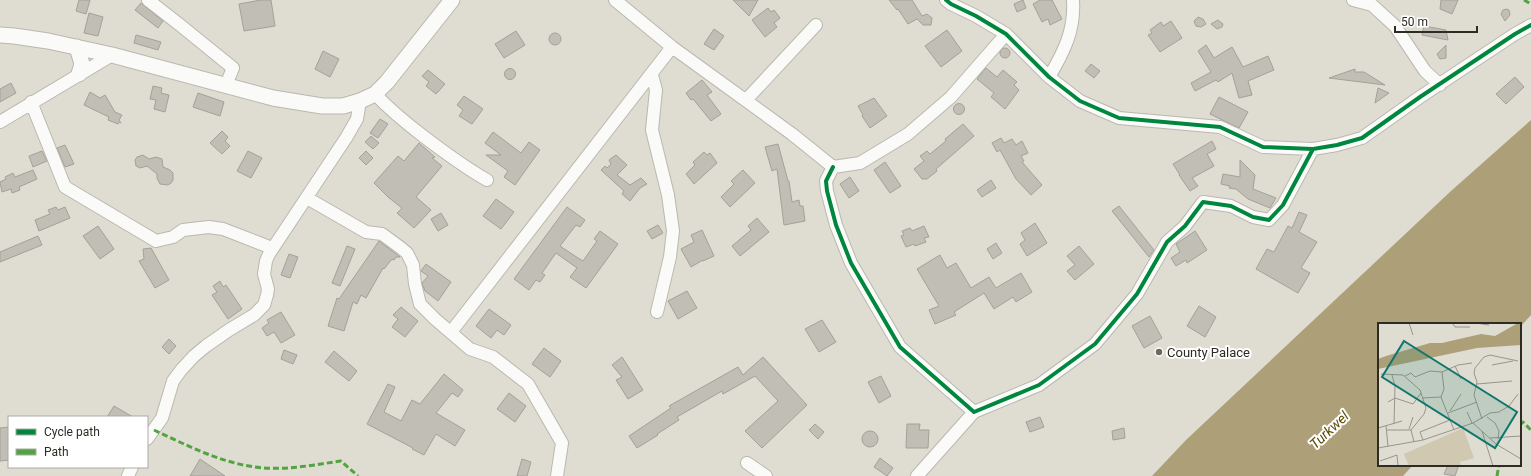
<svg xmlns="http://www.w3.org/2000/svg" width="1531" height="476" font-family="Roboto,sans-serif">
	<rect width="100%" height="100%" fill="#dfdcd1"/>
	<path fill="#ada079" d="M1531,120V315L1520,327V324H1379V465H1413L1403,476H1152L1186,440L1451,191Z"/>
	<path fill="#c0beb5" stroke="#a3a198" d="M79,0H90L86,14L76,11Z
		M261,0H271L275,26L244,31L239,4Z
		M733,0H758L749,16Z
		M889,0H912L922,16L927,14L932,18L931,25H923L917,19L908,24L898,9L897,10Z
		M1023,0L1026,8L1017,12L1014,4Z
		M1040,0H1052L1062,19L1050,25L1048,19L1042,22L1033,4Z
		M1441,0H1458L1452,14L1440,9Z
		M141,3L163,21L158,28L135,10Z
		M768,8L771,12L774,10L780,18L774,23L777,27L765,37L752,20Z
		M1506,9L1509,10L1510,15L1505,21L1501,14L1503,10Z
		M89,13L103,17L98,36L84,33Z
		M1198,17L1203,19L1206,24L1201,27L1196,26L1194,21Z
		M1218,20L1223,24L1222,27L1217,29L1211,24Z
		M1171,21L1182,38L1160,52L1148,35L1152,33L1150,30L1161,22L1163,26Z
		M1424,26L1446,30L1448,40L1422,35Z
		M714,29L724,36L714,50L704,44Z
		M947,30L962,51L941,67L925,46Z
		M516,31L525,45L504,58L495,44Z
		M549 39a6 6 0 1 1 12 0a6 6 0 1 1-12 0Z
		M136,35L161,42L158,50L134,43Z
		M1206,45L1214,58L1232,47L1243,67L1268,56L1274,70L1248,81L1252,95L1239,98L1232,73L1218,82L1216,80L1195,91L1191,83L1211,72L1198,51Z
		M1446,45V58L1440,59L1437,54Z
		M1000 53a5 5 0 1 1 10 0a5 5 0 1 1-10 0Z
		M323,51L339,59L330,77L315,69Z
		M1091,64L1100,71L1094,78L1085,71Z
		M986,68L997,77L1003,70L1017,82L1014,85L1019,90L1005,109L991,97L994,93L977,79Z
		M504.5 74a5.5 5.5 0 1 1 11 0a5.5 5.5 0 1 1-11 0Z
		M1355,69V72H1364L1385,85L1329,78Z
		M428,70L445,84L436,94L426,86L429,82L422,76Z
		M1515,77L1524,87L1506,104L1496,94Z
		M702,80L712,92L707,95L721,114L711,121L693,99L691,100L686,93Z
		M11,83L16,93L0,102V89Z
		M153,86L162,88L161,93L169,95L165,112L154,109L156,100L150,99Z
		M1378,88L1389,93L1375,103Z
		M90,92L100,98L105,95L115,112L122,115L119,120L121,123L119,122L118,124L108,120L109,117L84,105Z
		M198,93L224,102L220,116L193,107Z
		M464,96L483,109L472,124L459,116L463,110L457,105Z
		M1219,97L1248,112L1239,128L1210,114Z
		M874,98L887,116L870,128L862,116L863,115L858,106Z
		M953.5 109a5.5 5.5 0 1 1 11 0a5.5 5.5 0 1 1-11 0Z
		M380,119L388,124L378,138L370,133Z
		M963,124L974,136L936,169L937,171L927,179H922L914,169L924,161L920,156L927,151L930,154L946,141L945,139Z
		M222,131L228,137L225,141L230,146L222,154L210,143Z
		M493,132L521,153L529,142L540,150L515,185L504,177L508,171L486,155H501L485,143Z
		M371,136L379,143L373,149L365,142Z
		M1001,138L1004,143L1012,139L1016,145L1022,141L1028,153L1021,156L1024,161L1022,162L1042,185L1031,195L1016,179L1000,150L997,152L992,143Z
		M1212,141L1216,149L1207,154L1214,166L1192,178L1198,186L1190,191L1179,175H1180L1173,164Z
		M419,143L435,157L432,158L442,166L416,197L431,210L414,228L397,213L402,208L388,197L374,183L398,156L404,161Z
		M778,144L788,181H789L792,202L799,200L800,206H803L805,221L784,225L777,169L772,171L765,147Z
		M65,145L74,164L65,167L57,148Z
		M42,151L47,161L33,167L29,156Z
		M248,151L262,158L251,178L237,171Z
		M366,151L373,158L366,165L359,158Z
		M704,152L707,155L710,153L717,163L694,184L686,174L695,165L693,162Z
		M143,155L149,159L156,157L162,159L163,167L170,170L173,173V180L171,183L168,185L160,184L157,178V174L147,166L140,168L136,166L135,160L137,157Z
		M616,155L627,165L617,175L630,185L641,178L647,184L640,188L630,201L622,194L624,191L601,170L605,166L607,168L611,164L609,160Z
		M1240,160L1255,175L1253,189L1276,198L1270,208L1248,199L1236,189L1229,188L1230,186L1221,184L1223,174L1240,177Z
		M885,162L901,186L890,193L874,170Z
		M33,170L37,179L19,187L20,190L12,193L11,189L2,192L0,182L6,179L5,177L13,173L15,177Z
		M743,170L755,183L730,207L721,197L734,184L731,181Z
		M850,177L859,191L849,198L840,184Z
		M991,180L996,188L982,197L977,190Z
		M496,199L514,212L501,229L483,216Z
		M1119,206L1154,250L1149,257L1112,211Z
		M56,207L58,210L65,207L70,218L39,231L35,220L50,214L48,210Z
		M567,207L585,220L580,227L576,225L560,246L578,258L583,261L597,241L594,239L600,231L618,244L586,288L570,277L577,268L556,253L542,273L545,275L540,282L536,280L529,290L514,279Z
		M1299,212L1307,215L1299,232L1317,242L1301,268L1310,273L1298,293L1256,269L1267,249L1274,252L1288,226L1292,228Z
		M441,213L448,225L438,231L431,219Z
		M757,218L769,232L740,256L732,246L751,230L748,226Z
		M1035,223L1047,243L1027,256L1020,244L1025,240L1021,233Z
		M658,225L663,233L652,239L647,231Z
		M98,226L114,249L100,259L83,236Z
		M924,226L929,237L924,238L926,242L915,246L914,244L906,247L901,236L904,235L902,231L910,228L912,231Z
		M702,230L714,256L703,261V260L691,267L681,249L694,242L691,235Z
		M1195,231L1207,250L1187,263L1186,260L1176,266L1171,258L1180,252L1176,244Z
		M38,236L42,245L0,262V252Z
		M379,241L400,257H396L394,260L392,259L384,269L383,268L366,298L361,295L357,304L353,302L344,331L328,326L337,298L339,299Z
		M996,243L1002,253L993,259L987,249Z
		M347,246L355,249L340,286L332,283Z
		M1079,246L1094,264L1075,280L1067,271L1075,265L1067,256Z
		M151,248L169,280L155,288L139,261L144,259L143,249Z
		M289,254L298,257L290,278L281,275Z
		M940,255L947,268L956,263L971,288L989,277L996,288L1021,273L1032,292L1016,302L1013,297L994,309L984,293L954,312L956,315L935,324L929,310L939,306L917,269Z
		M426,264L451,282L438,301L425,291L422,283L428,276L421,271Z
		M220,281L223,287L226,285L242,309L228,319L212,295L217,292L213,286Z
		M687,291L697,308L678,319L668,301Z
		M1199,306L1216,317L1205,337L1187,326Z
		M401,307L418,321L405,337L392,327L398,319L393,315Z
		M489,309L511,325L504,335L497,330L491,338L476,326Z
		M281,312L295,335L281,343L274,332L267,336L262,328L269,323L267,320Z
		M1150,316L1162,338L1144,348L1132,326Z
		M822,320L836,342L819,352L805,329Z
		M169,339L176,346L169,354L162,347Z
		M544,348L561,361L550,377L532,364Z
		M284,350L297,355L293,364L281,359Z
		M334,351L357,371L349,381L325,362Z
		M622,357L643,390L628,399L616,380L622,377L612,365Z
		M763,357L807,405L762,448L745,431L778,401L755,376L723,394L722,391L677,417L679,420L657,434L658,435L637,448L629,436L671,408L669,406L738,367L743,375Z
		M444,374L463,390L458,397L452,393L436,413L465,430L455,446L436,434L424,455L412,449L413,448L367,424L388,384L395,387L384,412L401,421L412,400L420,404Z
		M881,376L891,396L879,403L868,382Z
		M509,393L526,406L515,422L497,409Z
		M114,406L133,417H107Z
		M1040,417L1044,427L1030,432L1026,422Z
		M815,424L824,432L818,439L809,430Z
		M907,424H920L919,430H929L928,448H906Z
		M9,427V460L0,461V428Z
		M1124,428L1125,438L1113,440L1112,431Z
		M862 439a8 8 0 1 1 16 0a8 8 0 1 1-16 0Z
		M880,458L893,468L887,476L874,467Z
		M200,459L225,476H190Z
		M522,459L531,462L527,476H517Z
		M1448,465H1459L1455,476L1444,474Z"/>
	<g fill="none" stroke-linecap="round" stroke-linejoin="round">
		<defs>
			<path id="minor" d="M148,0L180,25L233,68L226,85
				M615,0L672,47L792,134L833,167L860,163L908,134L951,97L1006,34
				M946,0L951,4L976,16L1006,34L1049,77L1080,101L1119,118L1220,127L1263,147L1313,149L1337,145L1362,138L1420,97L1515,34L1531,25
				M1353,0L1372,5L1395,26L1425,71L1440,85
				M652,75L656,90L652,130L668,195L673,231L670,257L657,312
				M1049,77C1064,52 1075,30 1073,0
				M375,94C390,110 406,123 423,136C444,152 464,167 487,180
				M746,100L816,25
				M31,102L65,187L156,241L173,237L183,230L209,227L223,229L272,248
				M0,122L112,55
				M833,167L826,181L827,191L836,225L851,263L900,347L974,412L1039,385L1095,344L1137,294L1167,242L1185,226L1203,202L1231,206L1253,217L1269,220L1283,205L1313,149
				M307,198L366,232L382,234L401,248L407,253L413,265L415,284L420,304L435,319L470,349L493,357L528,384L562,443L557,476
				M451,332L672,47
				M147,439L162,418L173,381L181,370L194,356L206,346L229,330L254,315L264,305L267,295L268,289L264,274L266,261L269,254L346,138L357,119L360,101
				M747,463L766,476
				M128,476L132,467
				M917,476L974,412"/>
			<path id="tertiary" d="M0,35L14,36L48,41L112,55L273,98L322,106H343L360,101L375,94L387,82L452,0
				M77,47L82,64L79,74"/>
		</defs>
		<use href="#minor" stroke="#bab8af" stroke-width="14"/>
		<use href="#tertiary" stroke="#bab8af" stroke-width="17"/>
		<use href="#minor" stroke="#fafaf8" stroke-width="12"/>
		<use href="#tertiary" stroke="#fafaf8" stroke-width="15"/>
		<path stroke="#52a442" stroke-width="3" stroke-dasharray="6 3" stroke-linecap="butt" d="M1524,0L1531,4
			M1520,425L1523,422L1531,430
			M154,430C186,445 219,462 255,467C284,471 313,465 341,461L358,476
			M1497,476L1499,465"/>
		<defs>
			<path id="cycleway" d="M946,0L951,4L976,16L1006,34L1049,77L1080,101L1119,118L1220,127L1263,147L1313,149L1337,145L1362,138L1420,97L1515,34L1531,25
				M833,167L826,181L827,191L836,225L851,263L900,347L974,412L1039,385L1095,344L1137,294L1167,242L1185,226L1203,202L1231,206L1253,217L1269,220L1283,205L1313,149"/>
		</defs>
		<use href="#cycleway" stroke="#fff" stroke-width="6"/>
		<use href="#cycleway" stroke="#00873e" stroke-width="4"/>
	</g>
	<circle fill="#6c6961" stroke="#fff" stroke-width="1.5" cx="1159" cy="352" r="4"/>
	<g text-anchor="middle" stroke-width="4" stroke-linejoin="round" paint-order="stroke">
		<g font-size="13" fill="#2e2b24" stroke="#fff" text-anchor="start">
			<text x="1167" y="357">County Palace</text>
		</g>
		<g font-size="14" font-style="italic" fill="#594902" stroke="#fff">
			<text transform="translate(1329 430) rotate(-43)" y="5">Turkwel</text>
		</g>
	</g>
	<g transform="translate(1378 323)">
		<rect width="143" height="143" fill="#dfdcd1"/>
		<path d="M85,105L96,135L82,139L83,143H31L26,131Z" fill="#d0c8b0"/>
		<path d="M140,0H143V22L99,25L0,46V36L8,33L52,20H64L103,11L117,13Z" fill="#ada079"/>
		<path fill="none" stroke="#98958c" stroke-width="1" d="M31,0L35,12M98,0L111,2M75,1L77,4H92M114,42L135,38M77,43L83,56M64,49L80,42L94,40M3,51L25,52L42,67L48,85L46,91L33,107L36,119M14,52L17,63L16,101M27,53L33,50L37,54L52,48L64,49L66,66L63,74M99,61L134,58M44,75L63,74L76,107M10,79L17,75L35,81L43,70M72,88L83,71M89,89L94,100M70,90L99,79M109,94L117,100L121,108L120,116M104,96L96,72L99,59L96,50L97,45L106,34L112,32L140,38M95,100L118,121L143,136M8,103L10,123M0,105L24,98M31,106L35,94M9,107H33M104,108L115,143M112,115L143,113M45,117L42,109L72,97M0,125L45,117L95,100L112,90L121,89L131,83L140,71M2,138L19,132L20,143"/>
		<path fill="#0f766e" fill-opacity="0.15" stroke="#0f766e" stroke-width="2" d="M26,18L139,89L117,125L4,54Z"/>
		<rect width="143" height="143" fill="none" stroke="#2e2b24" stroke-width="2"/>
	</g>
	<rect x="8" y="416" width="140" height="52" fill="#ffffff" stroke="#abaaa7"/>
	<rect x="16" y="429" width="20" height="6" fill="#00873e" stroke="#abaaa7"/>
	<text x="44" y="436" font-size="12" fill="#2e2b24">Cycle path</text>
	<rect x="16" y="449" width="20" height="6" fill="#52a442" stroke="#abaaa7"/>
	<text x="44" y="456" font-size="12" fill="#2e2b24">Path</text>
	<path d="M1395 26v6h82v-6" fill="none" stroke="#2e2b24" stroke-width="2"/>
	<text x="1401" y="26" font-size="12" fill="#2e2b24" stroke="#ffffff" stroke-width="3" paint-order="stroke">50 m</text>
</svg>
